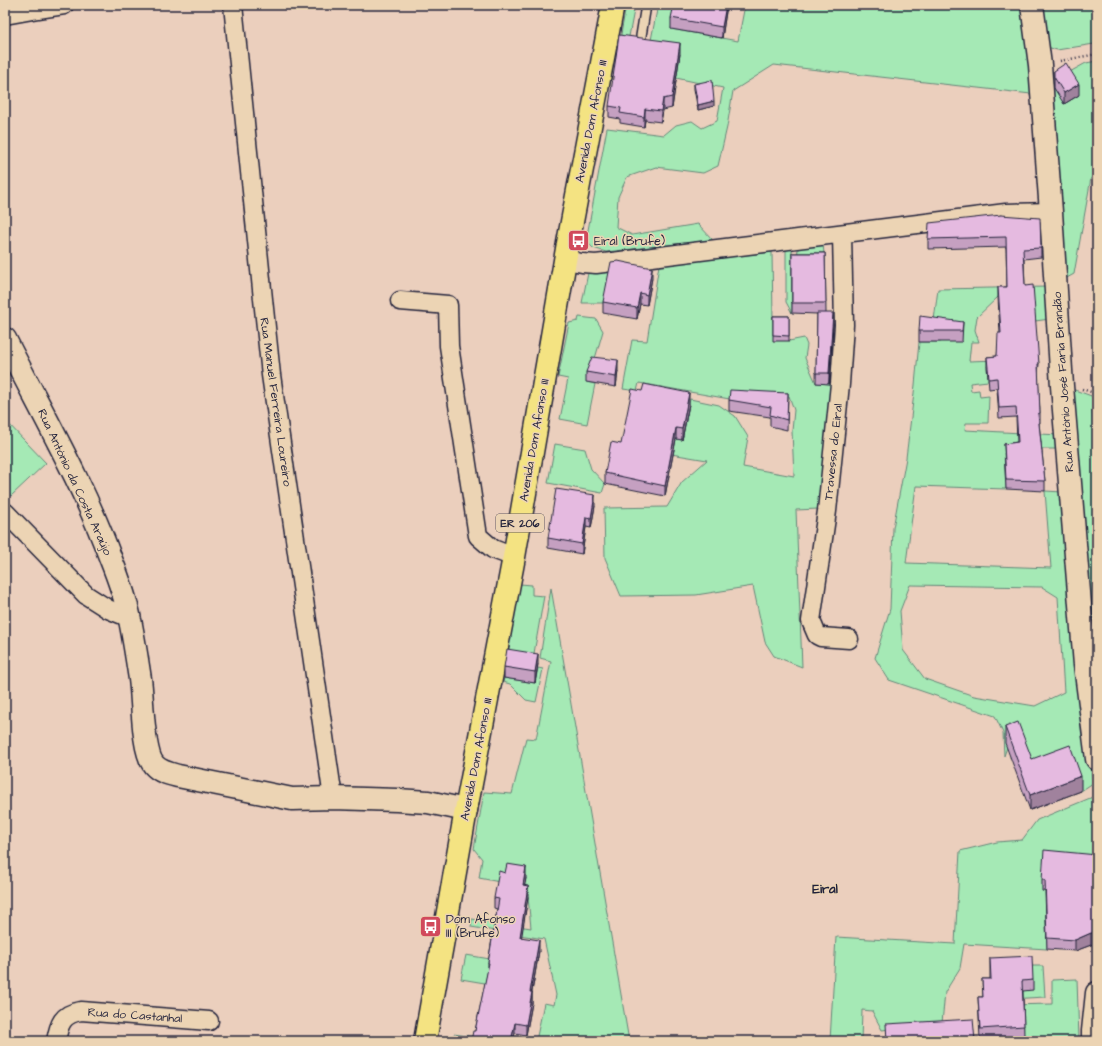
<svg xmlns="http://www.w3.org/2000/svg" width="1102" height="1046" font-family="'Architects Daughter',sans-serif">
	<rect width="100%" height="100%" fill="#ebcfbd"/>
	<filter id="ink" filterUnits="userSpaceOnUse"><feTurbulence type="fractalNoise" baseFrequency=".025" numOctaves="2"/><feDisplacementMap in="SourceGraphic" scale="8" xChannelSelector="R" yChannelSelector="G"/><feConvolveMatrix kernelMatrix="1 2 1 2 8 2 1 2 1" color-interpolation-filters="sRGB"/></filter>
	<g filter="url(#ink)">
		<path fill="#a5e9b5" stroke="#648678" fill-rule="evenodd" d="M626,5H635L627,47L619,46Z
			M658,5H675L671,29L738,41L745,5H1025L1031,94L774,65L733,91L727,127L718,166L703,173L656,167L627,177L618,197L616,227L632,235L698,224L713,240L606,252L593,248L586,241L607,128L664,135L676,125L692,121L702,128L717,121L723,88L676,78L649,50Z
			M1043,5H1097V42L1094,44L1057,50L1047,47Z
			M1097,61V178H1091L1074,274L1065,279L1051,83L1064,103L1066,74L1086,63Z
			M823,244L825,263H797L798,248Z
			M792,249V313L786,302V250Z
			M772,252L773,321L789,341L804,338L807,345L805,358L816,383L833,384L818,509L796,510L802,667L774,656L765,642L753,586L696,595L621,596L605,558L604,508L667,507L682,482L707,460L665,453L668,437L682,440L690,399L719,405L735,416L748,437L743,467L794,476L792,431L794,410L789,396L774,395L741,401L639,383L637,391L623,389L632,340L647,341L659,265Z
			M611,271L605,303H582L588,273Z
			M1047,287L1050,319L1035,321L998,297L977,317L975,330L979,342H971L969,361L997,360L987,366L988,381L970,383L971,391L979,390L980,397L989,396L988,423H966L965,430L1059,435L1060,449H1041L1004,453L1006,489L916,486L906,563L1051,568L1045,491L1063,492L1079,693L1093,783L1081,791L1070,761L1032,775L1024,753L1010,758L1014,726L1004,756L1003,733L995,716L889,680L875,658L890,609L893,528L906,458L915,385L919,342H941L933,328L938,289ZM910,585L1042,587L1058,597L1064,692L1035,706L974,696L925,679L903,650L900,611Z
			M579,317L596,319L603,331L594,362L587,382L595,384L587,424L560,419L568,379L558,377L569,323L578,321Z
			M1072,389L1097,398V409H1092L1097,475V668Z
			M5,420L46,463L11,496L5,489Z
			M555,444L585,449L591,469L605,484L602,493L548,483Z
			M520,584L532,585V595L544,596L533,659L507,656Z
			M551,588L629,1041H536L544,1003L554,1005L556,995L544,939L471,927L472,919L531,928L528,897L523,896L505,883L479,878L482,859L474,849L484,792L512,794L526,738L536,739L551,661L540,658Z
			M538,668L543,669L536,702L526,700L510,684L503,682L504,678L535,683Z
			M1095,796L1097,811V866L1042,891L1051,892L1046,917L1047,949L964,944L960,968L945,992L942,1023L882,1030L872,1011L862,1010L861,1041H830L836,937L955,944L960,851L997,842L1022,840L1037,820Z
			M466,955L490,959L532,991L461,979Z
			M1032,966H1043L1045,997L1009,999L1008,992Z
			M1077,979L1079,1041H987V1039L1024,1037L1009,1005L1052,1004V980Z
			M454,1034L492,1040L452,1041Z"/>
		<g fill="none" stroke-linecap="round" stroke-linejoin="round">
			<defs>
				<path id="service" d="M641,36L646,5"/>
				<path id="minor" d="M233,5L263,299L271,375L333,798
					M5,15L38,9L64,5
					M842,234L844,325L840,384L827,511L811,621L817,635L821,637L849,639
					M565,260L582,263L596,264L1006,213L1051,212
					M400,301L448,305L449,346L478,536L493,549L514,557
					M5,512L86,595L108,609L130,618
					M56,1041C59,1024 62,1014 81,1011L209,1021"/>
				<path id="tertiary" d="M1032,5L1040,65L1051,212L1062,386L1085,665L1097,759
					M5,339C41,411 82,481 110,557C118,577 126,598 130,620C134,639 137,660 140,679C143,699 142,751 154,765C160,772 170,774 178,776L292,799L333,798L397,800L428,802L466,810
					M1093,1041V1031L1097,993"/>
				<path id="primary" d="M425,1041L466,810L514,557L568,243L613,5"/>
			</defs>
			<use href="#service" stroke="#22223b" stroke-width="12"/>
			<use href="#minor" stroke="#22223b" stroke-width="21"/>
			<use href="#tertiary" stroke="#22223b" stroke-width="25"/>
			<use href="#primary" stroke="#22223b" stroke-width="25"/>
			<path stroke="#22223b" stroke-width="2.5" stroke-dasharray="1 3" stroke-linecap="butt" d="M1060,61L1097,54
				M1082,389L1097,394"/>
			<use href="#service" stroke="#ecd4b4" stroke-width="9"/>
			<use href="#minor" stroke="#ecd4b4" stroke-width="18"/>
			<use href="#tertiary" stroke="#ecd4b4" stroke-width="22"/>
			<use href="#primary" stroke="#f4e382" stroke-width="22"/>
		</g>
		<path fill="#c5a0c1" stroke="#22223b" d="M727,5L722,38L671,29V18Z
			M680,54L672,108L663,110L661,122L645,120L644,127L620,123V119L609,117V106Z
			M1054,71L1079,95L1064,104L1054,88Z
			M694,84L714,106L698,110L694,89Z
			M1001,215L1041,248V257L1024,259L1025,286L1039,364L1038,374L1040,413V423H1039L1045,481V491L1006,489L1004,444L1017,442L1016,417L999,418L997,388L989,389L987,366V357L997,356L1000,333L998,297V287H1007L1006,247L928,249V239Z
			M792,253H825L826,313L833,324L829,384L816,383L817,314L792,313Z
			M652,278L647,305L640,304L637,319L603,313V302Z
			M773,316H789V341H773Z
			M963,322L962,342H919V331Z
			M618,371L616,387L586,382V372Z
			M788,393L787,430L770,426V417L729,411V400Z
			M689,404L682,440L676,439L665,496L605,484V473L621,444Z
			M595,506L591,528L586,527L582,554L548,548V538Z
			M538,664L535,683L504,678V667Z
			M1005,727L1032,759L1081,791L1030,810L1005,743Z
			M1097,855V944L1091,945L1075,951L1047,949L1045,891H1042V880Z
			M526,878L524,886L528,897L521,937L539,951L532,992V1003L526,1035L515,1033L475,1031L488,970V963L497,909L494,908V898Z
			M990,958L1033,980V990L1023,991L1024,1037L980,1039L978,997H983L982,979H990Z"/>
		<path fill="#a0829d" stroke="#22223b" d="M726,5H727L722,38V27Z
			M680,43V54L672,108V97Z
			M1079,84V95L1064,104V93Z
			M663,99V110L661,122V111Z
			M714,101V106L698,110V105Z
			M645,109V120L644,127V117Z
			M652,268V278L647,305V295Z
			M640,293V304L637,319V308Z
			M833,313V324L829,384V373Z
			M618,360V371L616,387V377Z
			M689,393V404L682,440V429Z
			M676,428V439L665,496V486Z
			M595,495V506L591,528V518Z
			M586,517V527L582,554V544Z
			M538,654V664L535,683V672Z
			M1081,776V791L1030,810V795Z
			M526,867V878L523,896V885Z
			M528,886V897L520,947V937Z
			M1091,933V945L1075,951V940Z
			M539,940V951L530,1002V992Z
			M532,992V1003L526,1035V1025Z
			M515,1023V1033L513,1041H511Z"/>
		<path fill="#e5bae0" stroke="#22223b" d="M674,5H726L722,27L671,18Z
			M619,35L680,43L672,97L663,99L661,111L645,109L644,117L620,113L621,108L609,106Z
			M1066,63L1079,84L1064,93L1054,77V71Z
			M712,80L714,101L698,105L694,84Z
			M1001,215L1040,218L1041,248L1023,249L1025,286L1033,285L1039,364H1038L1040,413L1038,414L1045,481L1006,480L1004,444L1018,442L1016,407L999,408L997,378L989,379L987,357L997,356L998,333H1001L998,287H1007L1006,237L928,239L929,223Z
			M792,253H825L826,303H792Z
			M618,261L652,268L647,295L640,293L637,308L603,302L611,262Z
			M817,313H833L829,373H816Z
			M773,316H789V336L773,335Z
			M920,316L963,322L962,331H919Z
			M592,357L618,360L616,377L586,372Z
			M644,384L689,393L682,429L676,428L665,486L605,473L611,442L621,444L632,389L642,391Z
			M730,390L788,393L787,420L770,415L771,407L729,400Z
			M556,489L595,495L591,518L586,517L582,544L548,538Z
			M507,649L538,654L535,672L504,667Z
			M1018,722L1032,759L1070,745L1081,776L1030,795L1005,727Z
			M1044,850L1097,855V933H1091L1075,940L1047,938L1045,880H1042Z
			M507,864L526,867L523,885L528,886L520,937L539,940L530,992H532L526,1025L515,1023L511,1041H471L473,1031H475L489,963H488L499,899L494,898L499,871L505,873Z
			M1032,956L1033,980L1022,981L1024,1026L980,1029L978,997H983L982,979H991L990,958Z
			M973,1019L975,1041H887L886,1024Z"/>
	</g>
	<defs>
		<symbol id="bus-square" viewBox="-11 -11 22 22"><rect x="-9" y="-9" width="18" height="18" rx="4" fill="#d1495b" stroke="#ecd4b4"/><path d="M-5-6H5V4H4V6H2V4H-2V6H-4V4H-5ZM-3.5-4V0h7V-4ZM-3.5 1.2v1.5H-2V1.2ZM2 1.2v1.5H3.5V1.2Z" fill="#fff"/></symbol>
	</defs>
	<g fill-rule="evenodd">
		<use href="#bus-square" x="566" y="228" width="25" height="25"/>
		<use href="#bus-square" x="418" y="914" width="25" height="25"/>
	</g>
	<g text-anchor="middle" stroke-width="3" stroke-linejoin="round" paint-order="stroke">
		<rect fill="#ecd4b4" stroke="#5f575f" stroke-width="1" x="496" y="514" width="48" height="18" rx="3"/>
		<g font-size="11" font-weight="bold" fill="#22223b">
			<text x="520" y="527">ER 206</text>
		</g>
		<g font-size="12" fill="#22223b" stroke="#ecd4b4">
			<text transform="translate(591 121) rotate(-79)" y="4">Avenida Dom Afonso III</text>
			<text transform="translate(1063 382) rotate(-94)" y="4">Rua António José Faria Brandão</text>
			<text transform="translate(276 402) rotate(82)" y="4">Rua Manuel Ferreira Loureiro</text>
			<text transform="translate(534 440) rotate(-80)" y="4">Avenida Dom Afonso III</text>
			<text transform="translate(833 452) rotate(-84)" y="4">Travessa do Eiral</text>
			<text transform="translate(75 482) rotate(65)" y="4">Rua António da Costa Araújo</text>
			<text transform="translate(476 759) rotate(-79)" y="4">Avenida Dom Afonso III</text>
			<text transform="translate(135 1015) rotate(4)" y="4">Rua do Castanhal</text>
		</g>
		<g font-size="12" fill="#22223b" stroke="#ecd4b4" text-anchor="start">
			<text x="594" y="245">Eiral (Brufe)</text>
			<text x="446" y="923">Dom Afonso<tspan x="446" dy="14">III (Brufe)</tspan></text>
		</g>
		<g font-size="13" font-weight="bold" fill="#22223b" stroke="#ecd4b4">
			<text x="825" y="893">Eiral</text>
		</g>
	</g>
	<rect width="1102" height="1046" fill="none" stroke="#ecd4b4" stroke-width="20"/>
	<rect x="10" y="10" width="1082" height="1026" fill="none" stroke="#22223b" stroke-width="1.5" filter="url(#ink)"/>
</svg>
